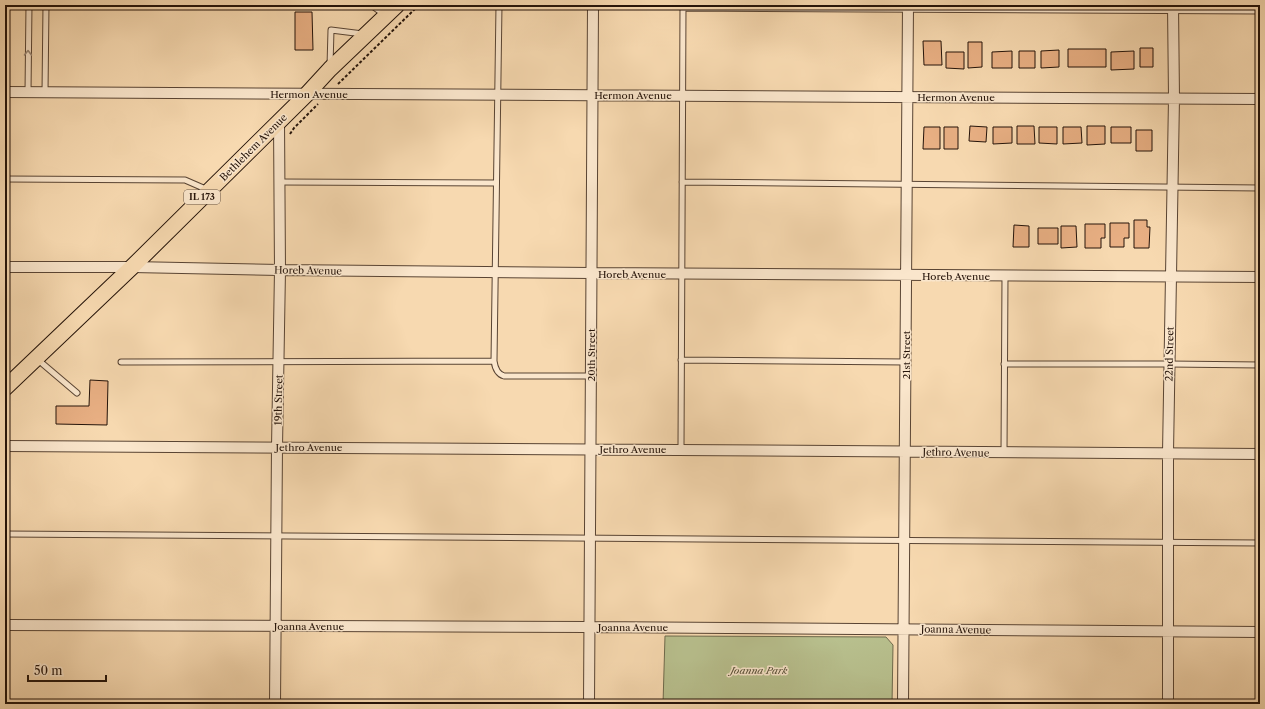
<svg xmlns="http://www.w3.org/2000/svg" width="1265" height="709" font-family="'Libre Caslon Text',serif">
	<rect width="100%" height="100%" fill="#f7d9b0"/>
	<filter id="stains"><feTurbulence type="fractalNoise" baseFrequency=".005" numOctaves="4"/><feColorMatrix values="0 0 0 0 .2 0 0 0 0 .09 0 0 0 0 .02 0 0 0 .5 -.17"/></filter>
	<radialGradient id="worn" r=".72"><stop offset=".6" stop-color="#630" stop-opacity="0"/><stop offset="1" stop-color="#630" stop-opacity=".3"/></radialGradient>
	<path fill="#b8c08e" stroke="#6e6a4c" d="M665,636L886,637L893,645L892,704H663Z"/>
	<path fill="#e8af83" stroke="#241309" d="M295,12H312L313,50H295Z
		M923,41H941L942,65H924Z
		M968,42H982V67L968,68Z
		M1140,48H1153V67H1140Z
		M1068,49H1106V67H1068Z
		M1059,50V67L1041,68V51Z
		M1012,51V68H992V52Z
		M1019,51H1035V68H1019Z
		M1134,51V69L1111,70V52Z
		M946,52H964V69L946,68Z
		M970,126L987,127L986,142L969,141Z
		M1017,126H1034L1035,144H1017Z
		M1087,126H1105V144L1087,145Z
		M924,127H940V149H923Z
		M944,127H958V149H944Z
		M993,127H1012V143L993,144Z
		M1039,127H1057V144L1039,143Z
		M1063,127H1081L1082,143L1063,144Z
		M1111,127H1131V143H1111Z
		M1136,130H1152V151H1136Z
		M1134,220H1147V227H1150L1149,248H1134Z
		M1110,223H1129V238H1124V247H1110Z
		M1085,224H1105V238H1101V248H1085Z
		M1014,225L1029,226V247H1013Z
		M1061,226H1076L1077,247L1061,248Z
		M1038,228H1058V244H1038Z
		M90,380L108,381L107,425L56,424V406H89Z"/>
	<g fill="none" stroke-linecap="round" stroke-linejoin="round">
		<defs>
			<path id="lane" d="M371,5L385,15
				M499,5L494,361C495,368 497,374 504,376H591
				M683,8L1260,11
				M330,66L331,30L363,34
				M28,92L29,5
				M45,92L46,5
				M5,179L185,180L208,190
				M280,182L496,183
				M682,182L1260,188
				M37,359L77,393
				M681,360L906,362
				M121,362L494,361
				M1004,364H1169L1260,365
				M681,449L683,6
				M1004,453L1005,276
				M5,534L1260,543"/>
			<path id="street" d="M5,92L1260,99
				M5,267H132L280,270L592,273L1260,277
				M5,446C423,448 842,451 1260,454
				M5,625L589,627L1260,632
				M275,704L277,447L280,270L279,121
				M589,704L593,5
				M903,704L908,5
				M1168,704V453L1174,98L1173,5"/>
			<path id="primary" d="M5,388L132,267L307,94L330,69L397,5"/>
		</defs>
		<use href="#lane" stroke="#594433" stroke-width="7"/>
		<use href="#street" stroke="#594433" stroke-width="12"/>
		<use href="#primary" stroke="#241309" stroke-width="17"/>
		<path stroke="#241309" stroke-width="2" stroke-dasharray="3 2" stroke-linecap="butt" d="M338,84L419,5
			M290,134L294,128L318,104"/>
		<use href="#lane" stroke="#fae6cc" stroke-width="5"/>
		<use href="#street" stroke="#fae6cc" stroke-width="10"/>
		<use href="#primary" stroke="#f7d9b0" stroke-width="15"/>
	</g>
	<defs><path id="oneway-chevron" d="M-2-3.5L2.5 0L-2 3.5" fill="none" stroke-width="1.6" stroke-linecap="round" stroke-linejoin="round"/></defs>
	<use stroke="#9a8774" href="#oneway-chevron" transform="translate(28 53) rotate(-89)"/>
	<g text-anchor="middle" stroke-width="3" stroke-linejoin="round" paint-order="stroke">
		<rect fill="#fae6cc" stroke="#645244" stroke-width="1" x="184" y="190" width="36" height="14" rx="3"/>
		<g font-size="9" font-weight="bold" fill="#241309">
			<text x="202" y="200">IL 173</text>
		</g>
		<g font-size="10" fill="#241309" stroke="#fae6cc">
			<text x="309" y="98">Hermon Avenue</text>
			<text x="633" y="99">Hermon Avenue</text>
			<text x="956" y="101">Hermon Avenue</text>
			<text transform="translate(253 147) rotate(-45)" y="4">Bethlehem Avenue</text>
			<text transform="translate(308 270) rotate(1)" y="4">Horeb Avenue</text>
			<text x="632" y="278">Horeb Avenue</text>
			<text x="956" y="280">Horeb Avenue</text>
			<text transform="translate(1169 354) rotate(-89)" y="4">22nd Street</text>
			<text transform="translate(591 355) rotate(-90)" y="4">20th Street</text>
			<text transform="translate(906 355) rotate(-90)" y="4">21st Street</text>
			<text transform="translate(278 400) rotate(-89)" y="4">19th Street</text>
			<text x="309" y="451">Jethro Avenue</text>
			<text x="633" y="453">Jethro Avenue</text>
			<text transform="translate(956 452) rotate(1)" y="4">Jethro Avenue</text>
			<text x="309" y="630">Joanna Avenue</text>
			<text x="633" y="631">Joanna Avenue</text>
			<text transform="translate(956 629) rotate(1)" y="4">Joanna Avenue</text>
		</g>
		<g font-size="10" font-style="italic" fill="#585038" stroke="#fae6cc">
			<text x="759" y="674">Joanna Park</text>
		</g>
	</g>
	<rect width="1265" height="709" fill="none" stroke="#f7d9b0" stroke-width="20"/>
	<rect x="6" y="6" width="1253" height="697" fill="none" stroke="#241309" stroke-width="2"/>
	<rect x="10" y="10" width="1245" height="689" fill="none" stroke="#241309"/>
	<path d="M28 675v6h78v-6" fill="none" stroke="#241309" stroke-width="2"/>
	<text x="34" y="675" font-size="12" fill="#241309" stroke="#fae6cc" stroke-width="3" paint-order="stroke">50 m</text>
	<rect width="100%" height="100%" filter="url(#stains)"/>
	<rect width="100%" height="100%" fill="url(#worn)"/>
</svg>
